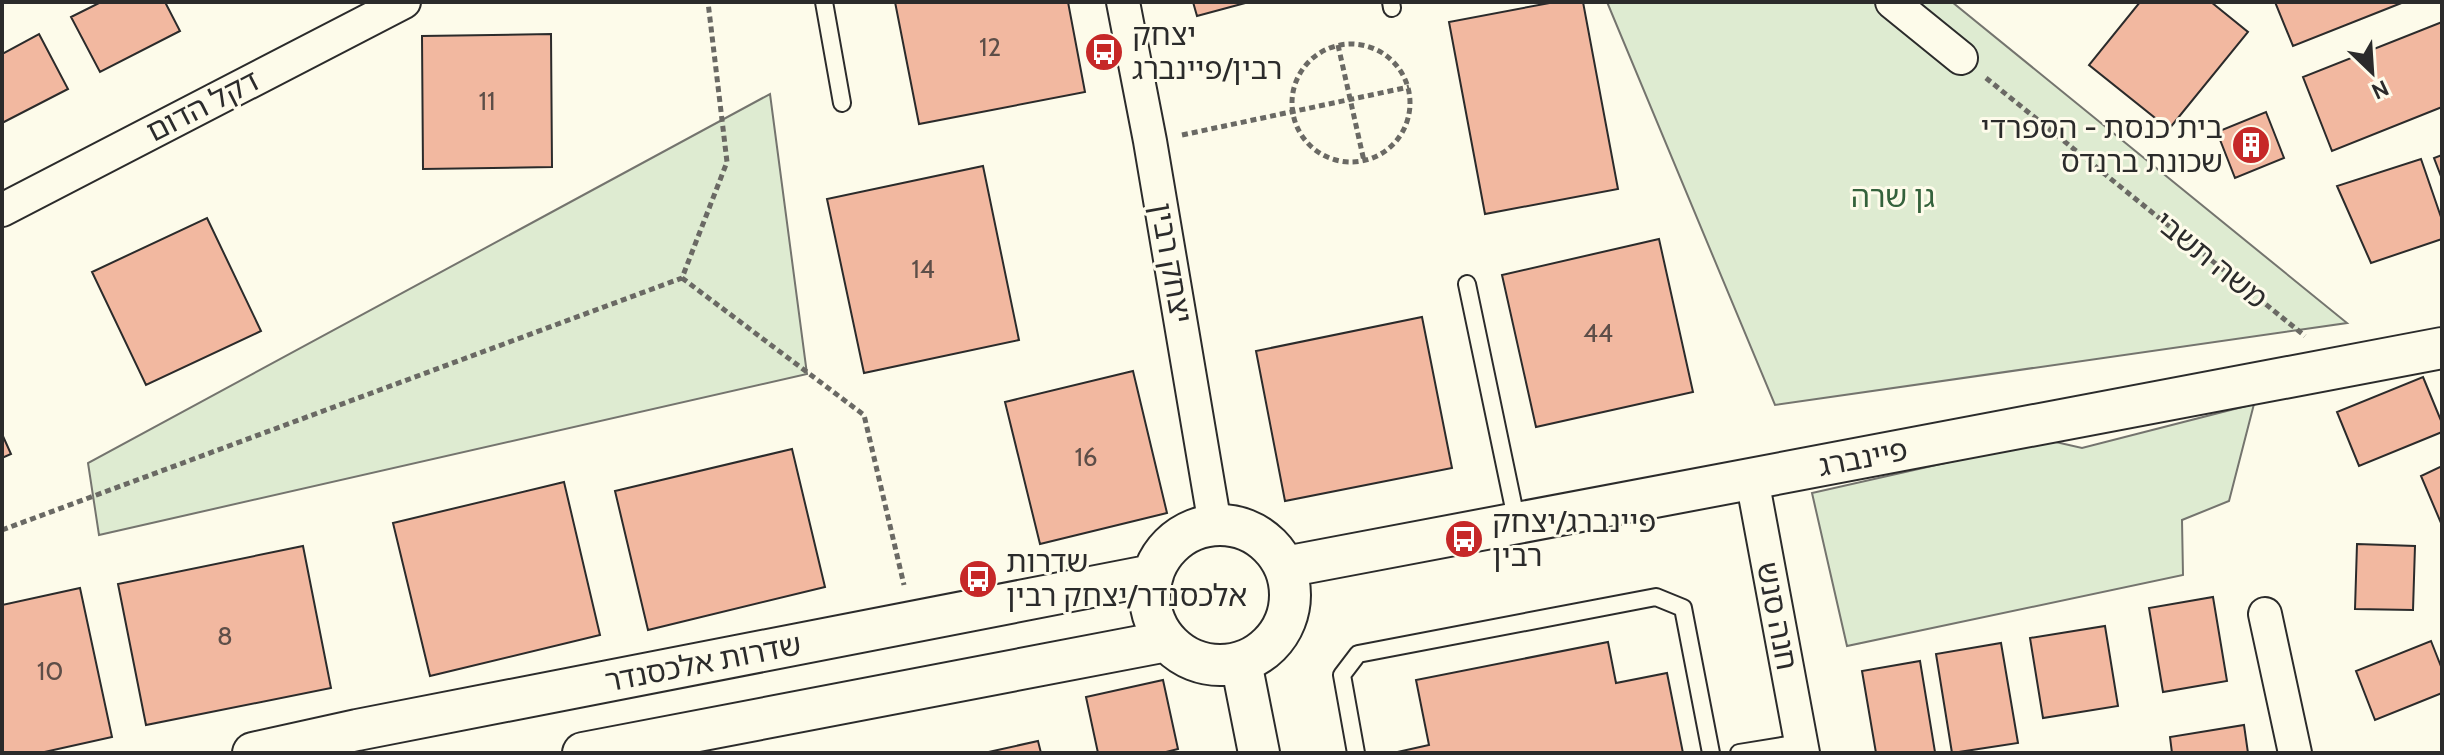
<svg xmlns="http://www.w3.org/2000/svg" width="2444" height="755" font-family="Cabin,'Noto Sans Hebrew',sans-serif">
	<rect width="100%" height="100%" fill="#fdfbea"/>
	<path fill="#deebd1" stroke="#74746e" stroke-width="2" d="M1607,2H1952L2347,323L1775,405Z
		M770,94L807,374L99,535L88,463Z
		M2254,404L2229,501L2182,520L2183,575L1847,646L1812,493L2047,440L2082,448Z"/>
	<path fill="#f2b8a0" stroke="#2b2b2b" stroke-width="2" d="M101,2H165L180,31L100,72L71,17Z
		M895,2H1068L1085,92L919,124Z
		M1193,2H1249L1197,16Z
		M1555,2H1583L1618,189L1485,214L1449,22Z
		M2140,2H2211L2248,32L2169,129L2089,65Z
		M2275,2H2404L2293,46Z
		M2442,22V107L2332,151L2303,77Z
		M39,34L68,89L2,123V54Z
		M551,34L552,167L423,169L422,36Z
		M2266,112L2284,158L2235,178L2217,132Z
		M2442,155V179L2434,158Z
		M2421,159L2442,220V239L2371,263L2337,186Z
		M983,166L1019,340L864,373L827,199Z
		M207,218L261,331L146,385L92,272Z
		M1659,239L1693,392L1536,427L1502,275Z
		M1422,317L1452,468L1285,501L1256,351Z
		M1133,371L1167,513L1040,544L1005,402Z
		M2423,377L2442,423V432L2359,466L2337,412Z
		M2,434L11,454L2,458Z
		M792,449L825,587L648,630L615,491Z
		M2442,466V523H2441L2421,476Z
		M564,482L600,635L430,676L393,523Z
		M2357,544L2415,546L2413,610L2355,609Z
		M303,546L331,688L146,725L118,584Z
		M80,588L112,737L40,753H2V605Z
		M2213,597L2227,681L2163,692L2149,608Z
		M2105,626L2118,706L2043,718L2030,638Z
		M2431,641L2442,669V693L2375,720L2356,671Z
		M1608,642L1616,683L1667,673L1683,753H1393L1429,745L1416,680Z
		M2001,643L2018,743L1952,753L1936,654Z
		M1920,661L1935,752L1876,753L1862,671Z
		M1163,680L1178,749L1162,753H1098L1086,697Z
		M2244,725L2248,753H2172L2170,737Z
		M1038,741L1041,753H984Z"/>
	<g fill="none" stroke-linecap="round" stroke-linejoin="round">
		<defs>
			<path id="service" d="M824,2L842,103
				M1391,2L1392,8
				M1467,284L1517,523
				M1356,753L1342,675L1358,654L1656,597L1683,608L1711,753
				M1739,753L1801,743"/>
			<path id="minor" d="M1123,2L1150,141L1215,525
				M1892,2L1961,58
				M2,210L404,2
				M1752,479L1803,753
				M2265,614L2295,753"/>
			<path id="tertiary" d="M1150 595a70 70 0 1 1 140 0a70 70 0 1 1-140 0Z
				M1285,567L2442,348
				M1241,662L1259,753
				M253,753L357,730L1153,575
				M583,753L1167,641"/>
		</defs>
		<use href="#service" stroke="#2b2b2b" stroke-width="20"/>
		<use href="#minor" stroke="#2b2b2b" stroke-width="36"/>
		<use href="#tertiary" stroke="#2b2b2b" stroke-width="44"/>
		<path stroke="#6a6964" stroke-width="5" stroke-dasharray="6 4" stroke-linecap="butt" d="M1292 103a59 59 0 1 1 118 0a59 59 0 1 1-118 0Z
			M1338,45L1364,161
			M1986,78L2305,336
			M1182,135L1409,87
			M682,278L864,415L904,585
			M2,530L682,278L727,162L708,2"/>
		<use href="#service" stroke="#fdfbea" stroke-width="16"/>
		<use href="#minor" stroke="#fdfbea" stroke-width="32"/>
		<use href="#tertiary" stroke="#fdfbea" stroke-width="40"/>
	</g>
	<defs>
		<symbol id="bus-disc" viewBox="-11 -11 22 22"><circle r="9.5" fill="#c62828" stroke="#fdfbea"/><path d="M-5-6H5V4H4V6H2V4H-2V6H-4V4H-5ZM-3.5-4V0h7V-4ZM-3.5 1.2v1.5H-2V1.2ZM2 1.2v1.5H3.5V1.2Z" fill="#fff"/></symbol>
		<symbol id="building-disc" viewBox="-11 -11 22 22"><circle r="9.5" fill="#c62828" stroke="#fdfbea"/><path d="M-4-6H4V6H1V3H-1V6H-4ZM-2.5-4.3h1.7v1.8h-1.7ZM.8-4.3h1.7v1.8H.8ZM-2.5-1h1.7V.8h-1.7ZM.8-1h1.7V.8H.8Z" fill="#fff"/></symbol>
	</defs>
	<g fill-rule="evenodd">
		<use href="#bus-disc" x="1082" y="30" width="44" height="44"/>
		<use href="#building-disc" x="2229" y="123" width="44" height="44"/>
		<use href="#bus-disc" x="1442" y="517" width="44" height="44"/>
		<use href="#bus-disc" x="956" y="557" width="44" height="44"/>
	</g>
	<g text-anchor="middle" stroke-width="6" stroke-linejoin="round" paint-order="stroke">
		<g font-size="26" fill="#5d4e48">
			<text x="990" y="56">12</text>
			<text x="487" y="110">11</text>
			<text x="923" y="278">14</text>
			<text x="1598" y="342">44</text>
			<text x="1086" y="466">16</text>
			<text x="225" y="645">8</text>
			<text x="50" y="680">10</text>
		</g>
		<g font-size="30" fill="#2b2b2b" stroke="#fdfbea" text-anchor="start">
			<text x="1132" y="45">יצחק<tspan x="1132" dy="34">רבין/פיינברג</tspan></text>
			<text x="2223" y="138" text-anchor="end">בית כנסת - הספרדי<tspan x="2223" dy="34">שכונת ברנדס</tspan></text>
			<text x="1492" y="532">פיינברג/יצחק<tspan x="1492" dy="34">רבין</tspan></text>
			<text x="1006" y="572">שדרות<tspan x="1006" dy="34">אלכסנדר/יצחק רבין</tspan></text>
		</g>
		<g font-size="30" fill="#2b2b2b" stroke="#fdfbea">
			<text transform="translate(203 106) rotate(-27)" y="10">דקל הדום</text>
			<text transform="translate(2211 260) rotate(39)" y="10">משה תשבי</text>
			<text transform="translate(1171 263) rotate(80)" y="10">יצחק רבין</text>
			<text transform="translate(1863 458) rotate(-11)" y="10">פיינברג</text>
			<text transform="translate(1777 616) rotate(79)" y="10">חנה סנש</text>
			<text transform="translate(703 663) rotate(-11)" y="10">שדרות אלכסנדר</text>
		</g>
		<g font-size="30" fill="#34623c" stroke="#fdfbea">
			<text x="1893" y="207">גן שרה</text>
		</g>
	</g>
	<rect width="2444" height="755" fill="none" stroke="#2b2b2b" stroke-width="8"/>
	<g transform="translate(2372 72) rotate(155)" stroke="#fdfbea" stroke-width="6" paint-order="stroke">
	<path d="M0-6L14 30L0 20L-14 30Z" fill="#2b2b2b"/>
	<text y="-12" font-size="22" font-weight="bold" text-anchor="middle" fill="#2b2b2b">N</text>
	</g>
</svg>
